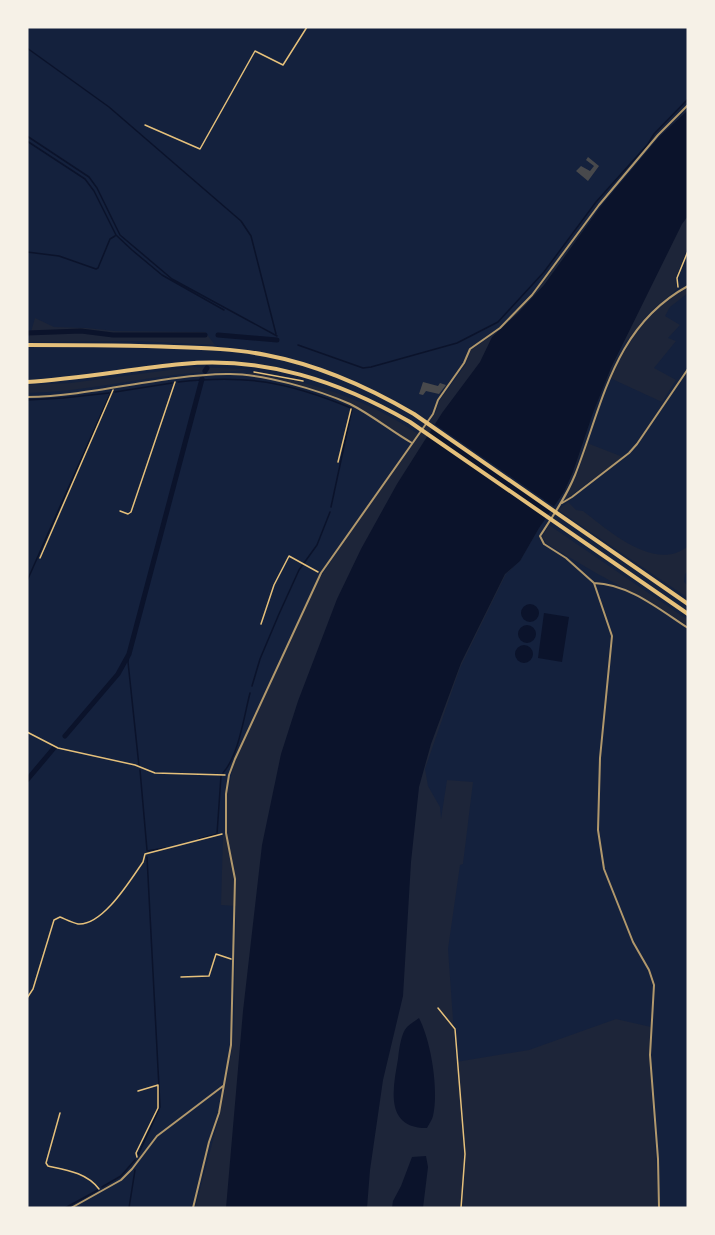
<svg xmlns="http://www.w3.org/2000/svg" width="715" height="1235" font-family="'Fira Sans',sans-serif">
	<rect width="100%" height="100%" fill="#14213d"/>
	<path fill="#1d2539" d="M688,109V247L675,279L677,289L649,313L621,348L593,413L574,473L564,493L542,523L520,561L506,574L460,668L425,769L428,786L440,807L441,819L447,780L473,782L463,864L460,865L448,949L456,1062L529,1050L616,1019L651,1027C648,1087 657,1148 658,1208H195L220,1114L231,1055L234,1030L236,906L221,905L223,836L227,833V794L235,759L318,581L357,522L435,414L440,400L466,364L471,350L501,329L535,293L601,206L659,137Z
		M688,288V293L670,307L665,316L680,325L668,338L676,341L654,368L676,380L662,402L610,378C627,342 652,306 688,288Z
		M35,318L54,327L86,328L115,331L205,332L215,345L138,341L28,342Z
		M192,367L248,369C243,372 204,372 193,373C138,378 83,392 27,393V385L71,383Z
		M256,372C314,383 369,400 418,434L413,442C392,431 374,415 353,405C319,388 282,381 245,374Z
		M587,443L623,457L562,502L578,472Z
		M568,502L576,510L583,511C609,531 656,573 688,546V571L685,574L684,582L688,586V598L558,510Z
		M549,525L688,620V626L655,605L596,573L547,544L542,537Z"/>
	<path fill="#0b132b" d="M688,110V216L682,224L611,368L593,413L573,472L564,492L539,528L520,561L505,574L461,663L431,744L419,787L411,862L403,996L383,1080L370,1170L367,1208H226L243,1011L262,845L281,754L298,701L337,599L361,549L397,484L442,413L480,362L492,337L518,313L544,285L601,206L659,137Z
		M521 613a9 9 0 1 1 18 0a9 9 0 1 1-18 0Z
		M544,613L569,617L562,662L538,658Z
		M518 634a9 9 0 1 1 18 0a9 9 0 1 1-18 0Z
		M515 654a9 9 0 1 1 18 0a9 9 0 1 1-18 0Z
		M419,1018C431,1041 439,1090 433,1116C432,1120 429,1124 427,1128C384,1128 393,1088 398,1059C399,1050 401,1033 407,1027C410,1024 415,1021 419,1018Z
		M426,1156L428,1167L423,1208H392L393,1201L401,1186L412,1157Z"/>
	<path fill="#14213d" d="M433,423L556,508L553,513L430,428Z"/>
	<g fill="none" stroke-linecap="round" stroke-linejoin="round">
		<path stroke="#0b132b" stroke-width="1.5" d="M27,48L109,107L241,221L251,236L276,334
			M27,136L89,177L97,188L120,235L172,279L277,336
			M27,141L85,179L94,191L116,235L132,250L162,275L224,310
			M27,252L59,256L96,269L98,268L110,239L115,236
			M298,345L363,368L371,367L457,343L498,322L544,272L596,202L648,144L654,134L688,99
			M178,382C246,374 288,382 351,408
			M115,392L172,383
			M27,400L63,398L109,393
			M331,507L352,409
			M27,581L111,392
			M129,654L128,662L139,766
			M252,686L260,659L279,614L299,570L317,545L330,512
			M140,770L147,850
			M223,773C239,755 244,716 250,693
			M199,839L217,834L221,776
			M147,851L165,848
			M138,1155L160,1107L147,857
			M102,1187L121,1176L135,1160
			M65,1208L98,1190
			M129,1208L135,1170"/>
		<path stroke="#0b132b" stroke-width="5" d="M27,333L81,331L113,335H205
			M218,335L277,340
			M205,371L207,368
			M65,736L118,674L129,654L202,379
			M27,780L54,748"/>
	</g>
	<path fill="#48494c" d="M588,157L599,166L588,181L576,171L581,166L590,171L594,166L586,160Z
		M423,382L438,386L440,383L446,385L439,394L426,391L423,395L419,394Z"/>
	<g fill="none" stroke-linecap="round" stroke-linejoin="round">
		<path stroke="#e5c07b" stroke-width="1.5" d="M145,125L200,149L255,51L283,65L307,27
			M678,287L677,278L688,251
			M254,372L303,381
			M338,462L351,409
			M120,511L128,514L131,512L175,382
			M40,558L113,390
			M261,624L274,585L289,556L318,572
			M27,732L58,748L135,765L155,773L225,775
			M181,977L209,976L216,954L231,959
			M27,998L33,989L54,920L60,917C65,919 73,923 78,924C103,926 131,879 143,862L145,854L222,834
			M438,1008L455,1029L465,1154L461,1208
			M60,1113L46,1163L48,1166C67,1170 87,1173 99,1189
			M137,1157L136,1153L158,1108V1085L138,1091"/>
		<path stroke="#b1986c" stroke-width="2" d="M27,397C94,396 159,375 227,374C261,373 319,390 350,404C372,415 391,431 412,443
			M562,503L572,497L629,453L637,444L688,369
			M594,583C629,584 660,610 688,628
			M71,1208L121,1180L132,1169L157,1136L223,1086
			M193,1208L209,1142L219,1113L231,1045L235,879L226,833V794L229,775L235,759L321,573L433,414L438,400L464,363L470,349L500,328L532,295L599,205L658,135L688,105
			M659,1208L658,1159L650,1055L654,985L649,970L633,942L604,869L598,830L600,758L612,636L594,583L566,558L544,544L540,536C553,516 566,497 575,475C603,404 613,327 688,286"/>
		<path stroke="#e5c07b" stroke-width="4" d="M27,345C76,345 125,345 174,347C205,348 236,349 266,355C319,365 368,387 414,414L688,604
			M27,382C79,379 130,369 182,364C264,356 339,381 410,422L688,614"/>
	</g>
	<rect width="715" height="1235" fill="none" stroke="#f6f1e7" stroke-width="57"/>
</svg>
